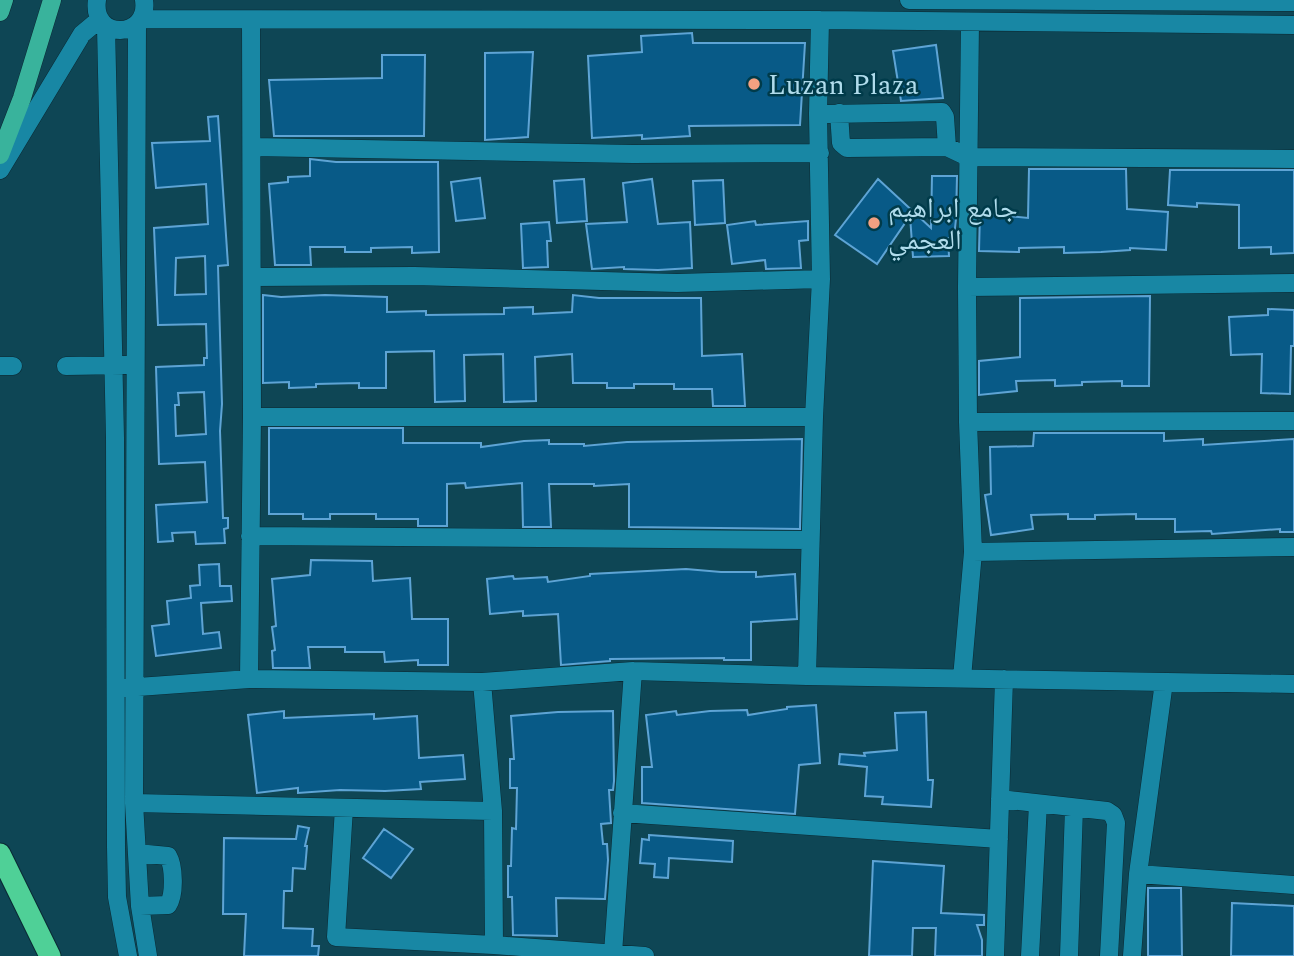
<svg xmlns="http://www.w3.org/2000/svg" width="1294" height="956" font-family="Spectral,'Noto Naskh Arabic',serif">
	<rect width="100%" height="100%" fill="#0e4655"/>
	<path fill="#085a87" stroke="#5ea4d5" stroke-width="2" fill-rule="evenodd" d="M692,33L693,43H805L800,125L689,126L690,136L642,139V135L592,138L588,56L642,52L641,36Z
		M936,45L943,98L901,101L893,51Z
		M533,52L528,137L485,140V53Z
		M382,55H425L424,136H274L269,80L382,78Z
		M218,116L228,265L218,266L222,404L220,431L223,518H228V528L224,529L225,543L196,544L195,532L172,533L173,541L158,542L156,505L207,502L205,462L159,464L156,367L204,365V358H207L206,324L158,325L154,228L208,224L206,184L156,188L152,143L210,141L208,117ZM205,256L206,294L175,295L176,258ZM204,392L206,434L176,436L175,405H179L178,393Z
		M310,159L336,162H438L439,252L412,253V247L371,248V252H345V247H310L311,265H275L269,184L288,182V177L310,176Z
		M1029,169H1126L1127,209L1168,212L1166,250L1130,248V250L1101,252L1064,253V247L1019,248V252L979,251L980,213L1028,218Z
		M1170,170H1294V253L1271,254V247L1239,248V205L1197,203V207L1168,205Z
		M932,176H957L956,219L954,237L948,238L949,256L913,257L910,216L877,264L835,235L878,179L931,228Z
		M480,178L485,218L456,221L451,182Z
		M584,179L587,221L557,223L554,181Z
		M652,179L658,224L690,222L692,268L658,270L624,269V267L592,269L586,224L627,222L623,183Z
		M723,180L725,223L695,225L693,181Z
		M755,221L756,225L808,221V240L799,241L801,268L766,269L765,260L732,264L727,225Z
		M549,222L551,241H547L548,267L523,268L521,224Z
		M263,295L281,297L325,295L387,297V312L426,311V315L504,314V308L533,307V314L572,312L573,295L599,298H701L702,356L742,354L745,406H713L712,389H674V384H634V388H607V383H573L572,354L535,357L536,401L504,402L503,354L464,355L465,401L435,402L434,351L386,352V388H359V383L316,384V387L289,388V382L263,383Z
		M1150,296L1149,386H1122V381L1082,382V385L1055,386V380L1016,381L1017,391L979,395V361L1020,357V298Z
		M1268,309L1294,310V346H1291L1290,394L1261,393L1262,354L1231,355L1229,317L1268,315Z
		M269,428H403V443H481V447L524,441L549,440V444H584V446L627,442L802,439L800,529L629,527V484L594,486V484H549L551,527H523L522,483L466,488L465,483L447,484V526H418V519H376V514H330V519H303V514H269Z
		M1034,433H1164V441L1203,439V445L1294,439V532H1280V529L1212,534L1211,531L1175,532V519H1136V514L1095,515V519H1068V514L1031,515L1033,529L991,535L985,495L991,494L990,447L1033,446Z
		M311,560L372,561L373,581L410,578L412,619H448V665H418V660L385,662L384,652H345V647H308L310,668H273L272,651L275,650L272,627L276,626L272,579L310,575Z
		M219,564L220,586H231L232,601L201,603L203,634L219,632L221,648L156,656L152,626L169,624L167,601L191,598L190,586L200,585L199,565Z
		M686,569L721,572H756V577L795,574L797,619L751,622V660H724V658L610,659V661L561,665L558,614L523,616V611L490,614L487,579L513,576L514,579L547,577L548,582L590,576V574Z
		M816,705L820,763L799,765L795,814L642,803V767H652L646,715L676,711L677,715L710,711L747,710L748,715L787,709V707Z
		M284,711V718L374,714V719L417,716L419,758L463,755L465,779L420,782L421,789L385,791L340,790L298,793V788L257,793L248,715Z
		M613,711L614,781L613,790H609L611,823L601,824L603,844H607L608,860L605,899L556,898L557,936L513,935L512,897H508V866H511L512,828L516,829L517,788H510V759H514L511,716L558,712Z
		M926,712L928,780H933L931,807L882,804L883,797L865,796L867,767L839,764L840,754L865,756L864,753L897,750L895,713Z
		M298,826L309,828L305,846H307L305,869L293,868L292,891H284L283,928L313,929L312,946H319L318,956H244L246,914H223L224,838L296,839Z
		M384,829L413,849L391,878L363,858Z
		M649,835L733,841L732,862L669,858L668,878L654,877L655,864L640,863L642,839L649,840Z
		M873,861L944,866L941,913L984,915V925H977L982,940V956H935L936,928H913L912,956H869Z
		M1148,888H1181L1182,956H1148Z
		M1232,903L1294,906V956H1231Z"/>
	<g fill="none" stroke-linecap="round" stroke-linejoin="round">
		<defs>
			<path id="minor" d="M97,0C91,41 150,39 144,0
				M909,0L1294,2
				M142,19L820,20L1294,25
				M820,20L818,114L821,279L814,417L807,676L1294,684
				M137,24L134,803L140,906L148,956
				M106,26L115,438L116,847L117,897L128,956
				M839,113L841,143L847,148L947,147L968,157L1294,159
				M828,114L942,112L945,117L947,147
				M253,147L633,154L820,153
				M0,170L82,34L100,19
				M252,277L414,276L677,283L821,279
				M967,287L1294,283
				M0,366H13
				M66,366L126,365
				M252,417H814
				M968,422L1294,421
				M250,536L810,540
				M973,552L1294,547
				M962,678L973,552L968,422L967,287L970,22
				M249,679L252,417L251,20
				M482,682L493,811L494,945
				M124,688L249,679L482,682L633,671L807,676
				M1000,799L1107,811L1113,815L1116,823L1109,956
				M134,803L493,811
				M344,808L336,937L494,945L645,956
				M622,813L999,839
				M137,853L168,856C174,866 175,895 168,905L140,906
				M1138,874L1294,885
				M613,953L633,671
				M995,956L1004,679
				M1030,956L1038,804
				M1069,956L1074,808
				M1132,956L1138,874L1164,682"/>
			<path id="major" d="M0,12L4,0
				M0,155L22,98L52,0"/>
			<path id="highway" d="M0,854L50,956"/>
		</defs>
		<use href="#minor" stroke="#0a2a34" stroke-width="19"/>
		<use href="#major" stroke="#0a2a34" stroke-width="19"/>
		<use href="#highway" stroke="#0a2a34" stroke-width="23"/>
		<use href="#minor" stroke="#1887a4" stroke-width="18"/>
		<use href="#major" stroke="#39b39c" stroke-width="18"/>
		<use href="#highway" stroke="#4fd097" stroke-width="21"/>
	</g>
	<g fill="#f3a081" stroke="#003b4a" stroke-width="2.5">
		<circle cx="754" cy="84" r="7"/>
		<circle cx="874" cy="223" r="7"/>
	</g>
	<g text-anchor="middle" stroke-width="5" stroke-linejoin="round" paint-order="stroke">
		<g font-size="28" fill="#b0dcec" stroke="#003b4a" text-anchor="start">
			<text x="768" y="94">Luzan Plaza</text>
			<text x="888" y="217">جامع ابراهيم<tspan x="888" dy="32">العجمي</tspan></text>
		</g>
	</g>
</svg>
